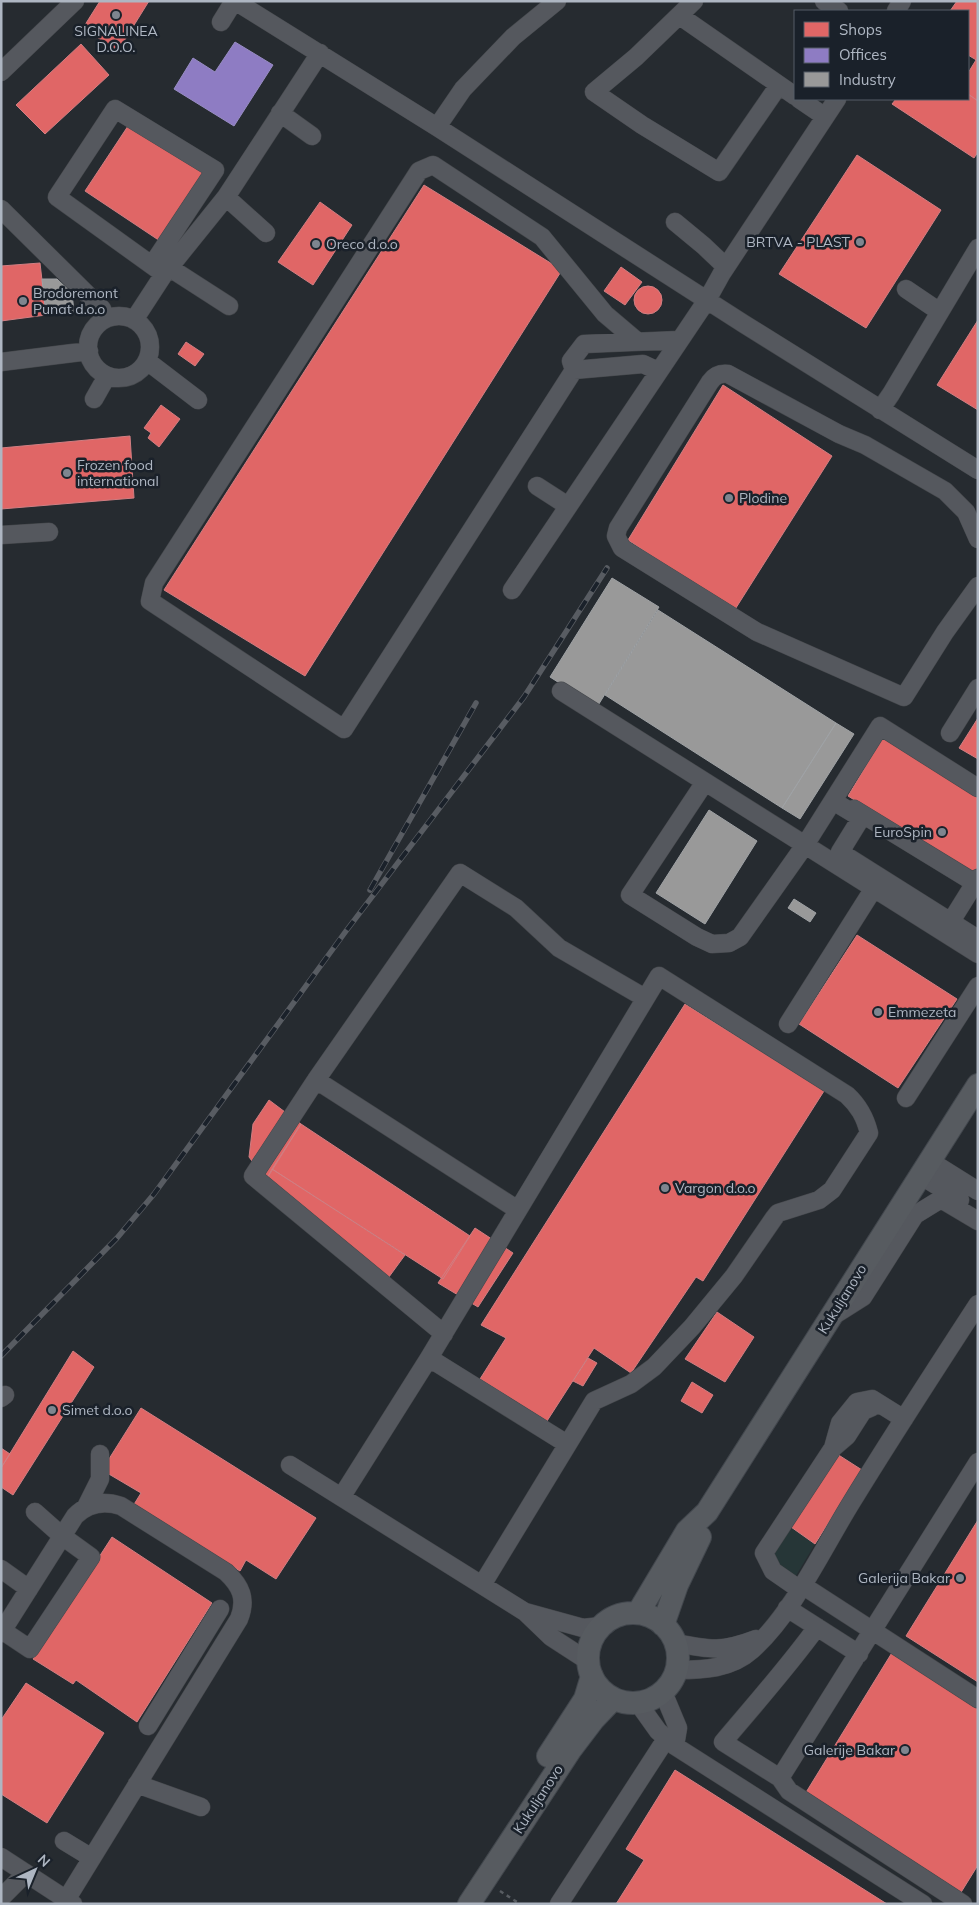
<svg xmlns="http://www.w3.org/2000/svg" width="979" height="1905" font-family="Mulish,sans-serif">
	<rect width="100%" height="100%" fill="#262b30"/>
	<path fill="#263637" d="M791,1527L815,1544L794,1579L770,1559Z"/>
	<path fill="#e06666" stroke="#d17e82" d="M100,1H149L118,51L83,28Z
		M957,1H975L978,3V61L968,55V11H950Z
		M81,44L109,75L45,134L16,105Z
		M976,60L978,61V101L968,94V73Z
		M968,94L978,101V152L974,158L892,104L896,99H968Z
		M130,123L204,173L160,241L85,191Z
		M857,155L941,210L866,328L779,274Z
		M424,185L562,270L305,676L164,590Z
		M320,202L352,225L313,285L278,262Z
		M40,263L46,315L1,321V266Z
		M621,267L642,282L625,305L604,291Z
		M634 300a14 14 0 1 1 28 0a14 14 0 1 1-28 0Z
		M978,320V410L937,385Z
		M186,342L204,354L195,366L178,354Z
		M723,385L832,456L734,611L628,540Z
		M161,405L180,419L159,447L148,438L151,433L144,428Z
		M130,436L134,498L1,509V448Z
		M978,718V759L959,748Z
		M885,734L978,791V869L974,874L848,796Z
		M857,935L957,999L898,1088L799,1024Z
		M685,1004L824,1091L703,1281L696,1277L631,1373L594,1348L547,1421L480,1379L506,1338L481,1325Z
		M269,1100L301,1124L266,1180L249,1157L253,1124Z
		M301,1124L470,1236L443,1279L272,1169Z
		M272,1169L405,1255L386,1281L266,1180Z
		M475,1228L513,1253L478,1307L438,1283Z
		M717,1312L754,1337L725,1382L685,1359Z
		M73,1351L94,1367L13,1495L1,1487V1468Z
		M588,1358L597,1363L583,1386L573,1381Z
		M692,1382L713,1395L702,1413L681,1401Z
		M141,1408L316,1518L276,1579L246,1560L240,1571L133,1506L141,1493L102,1470Z
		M1,1448L10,1454L1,1468Z
		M837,1454L862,1470L815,1544L791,1527Z
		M978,1520V1682L906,1636Z
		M112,1537L212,1603L137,1722L76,1680L73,1684L33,1659Z
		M893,1651L978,1705V1865L960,1894L805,1794Z
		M26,1683L104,1733L47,1823L1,1794V1720Z
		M675,1770L887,1904H616L644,1860L626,1849Z"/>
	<path fill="#8e7cc3" stroke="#988dc3" d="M235,42L273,65L234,126L174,89L193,58L215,72Z"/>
	<path fill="#999" stroke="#9fa2a5" d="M42,279H57L72,293L74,312L46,315Z
		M612,578L659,607L597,707L550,677Z
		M658,610L836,723L782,808L605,695Z
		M836,723L854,734L800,819L782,808Z
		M709,810L757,841L705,924L656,893Z
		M794,899L816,913L810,922L788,908Z"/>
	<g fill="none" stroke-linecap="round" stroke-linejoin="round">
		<defs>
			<path id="minor" d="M235,1L437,127L744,324L978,470
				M694,1L636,57L594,92L642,125L719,172L779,85
				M824,1L839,11
				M896,11L902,1
				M680,16L795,96
				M221,22L234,1
				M1,72L75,1
				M799,99L824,116
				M280,113L312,136
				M437,127L463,89L513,37L557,1
				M226,197L266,233
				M1,209L102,309L106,319
				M675,222L704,246L726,267
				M152,265L215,170L115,109L57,197L164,274
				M170,268L229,306
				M906,289L940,312
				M88 347a31 31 0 1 1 62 0a31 31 0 1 1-62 0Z
				M134,320L164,274L226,197L320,53
				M638,342L605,314L542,237L433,165L419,171L154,583L150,601L344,729L574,370L571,361L584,344L679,340
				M147,361L198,400
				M1,362L89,351
				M574,370L643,364L658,371
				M94,399L107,376
				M880,410L891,394L978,248
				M537,486L568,506
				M1,535L49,532
				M978,539L966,512L945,491L865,445L839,434L728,374C720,373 715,375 710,382L618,528L616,536L622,548L757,632L904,697L945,632L978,586
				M512,590L707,300L722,273L837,99
				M561,691L978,954
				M950,733L978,688
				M705,782L630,895L697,937L712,944L729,943L740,937L805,845L880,726L978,788
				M833,801L861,818L840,852L978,939
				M854,809L975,883
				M945,931L978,878
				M788,1024L874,888
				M316,1080L518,1210
				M906,1098L978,986
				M930,1161L978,1191
				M920,1175L960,1200
				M833,1316L863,1297L915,1215L941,1199L978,1221
				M444,1334L253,1176L316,1080L460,873L516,908L559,948L645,998
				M429,1358L567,1444
				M1,1398L5,1395
				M833,1448L847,1436L863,1411L872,1407
				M290,1465L525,1612
				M342,1496L429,1358L659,976L847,1095C859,1106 865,1117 869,1133L832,1190L819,1200L778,1213L774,1218L734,1276L692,1327L654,1367L631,1384L594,1401L482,1585
				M86,1507L100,1479V1454
				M1,1569L29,1589
				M802,1585L978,1699
				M799,1589L773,1571L764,1553L833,1448L840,1423L857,1402L872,1399L904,1419
				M787,1608L859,1654
				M3,1631L30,1649L91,1557L62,1536L35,1512
				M1,1633L75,1516C88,1503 103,1500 121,1506L226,1572C241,1586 247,1599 239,1619L66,1900
				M676,1643C711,1650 722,1652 756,1639
				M588,1661L551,1637L525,1612L583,1628L601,1626
				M677,1670C703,1670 731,1669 752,1650C793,1613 822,1550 851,1503C892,1436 935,1370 978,1304
				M663,1692L678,1728L675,1746
				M638,1703L658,1731L675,1746L923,1904
				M148,1726L220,1609
				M780,1778L723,1742C755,1704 788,1667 817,1627
				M137,1784L201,1807
				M64,1841L92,1858
				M1,1857L73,1904
				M1,1898L26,1873
				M559,1904L666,1739
				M963,1904L789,1791L780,1778L978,1462"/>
			<path id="major" d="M638,1613L687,1531L707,1512L978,1085
				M588 1658a45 45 0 1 1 90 0a45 45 0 1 1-90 0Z
				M663,1625L677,1585L700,1537
				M548,1756L585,1699L592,1676
				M469,1904L571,1749L593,1720L613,1699"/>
		</defs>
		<use href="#minor" stroke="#44474b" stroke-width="19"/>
		<use href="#major" stroke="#42474d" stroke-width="24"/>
		<path stroke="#585d62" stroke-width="2.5" stroke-dasharray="4 4" stroke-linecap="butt" d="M500,1891L520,1904"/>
		<use href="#minor" stroke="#55585e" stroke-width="18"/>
		<use href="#major" stroke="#575b60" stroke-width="22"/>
		<defs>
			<path id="rail" d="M370,890L476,703
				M1,1356L117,1238L154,1194L346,931L524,697L607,568"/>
		</defs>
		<use href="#rail" stroke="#585c62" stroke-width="5.5"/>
		<use href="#rail" stroke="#1a212a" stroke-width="4" stroke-dasharray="11" stroke-linecap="butt"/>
	</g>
	<g fill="#7e858f" stroke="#1a212a" stroke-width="2">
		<circle cx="116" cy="15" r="5"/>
		<circle cx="860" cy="242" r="5"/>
		<circle cx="316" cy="244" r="5"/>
		<circle cx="23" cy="301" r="5"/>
		<circle cx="67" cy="473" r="5"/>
		<circle cx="729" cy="498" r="5"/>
		<circle cx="942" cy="832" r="5"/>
		<circle cx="878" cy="1012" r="5"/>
		<circle cx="665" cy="1188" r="5"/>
		<circle cx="52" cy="1410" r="5"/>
		<circle cx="960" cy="1578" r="5"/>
		<circle cx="905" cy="1750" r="5"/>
	</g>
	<g text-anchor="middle" stroke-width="5" stroke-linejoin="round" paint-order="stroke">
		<g font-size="14" fill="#aeb6c2" stroke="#1a212a" text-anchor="start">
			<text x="116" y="36" text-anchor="middle">SIGNALINEA<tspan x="116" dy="16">D.O.O.</tspan></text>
			<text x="850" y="247" text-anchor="end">BRTVA - PLAST</text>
			<text x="326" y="249">Oreco d.o.o</text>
			<text x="33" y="298">Brodoremont<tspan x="33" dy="16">Punat d.o.o</tspan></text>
			<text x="77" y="470">Frozen food<tspan x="77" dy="16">international</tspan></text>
			<text x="739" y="503">Plodine</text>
			<text x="932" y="837" text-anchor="end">EuroSpin</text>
			<text x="888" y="1017">Emmezeta</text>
			<text x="675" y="1193">Vargon d.o.o</text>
			<text x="62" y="1415">Simet d.o.o</text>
			<text x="950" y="1583" text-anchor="end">Galerija Bakar</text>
			<text x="895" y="1755" text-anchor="end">Galerije Bakar</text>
		</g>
		<g font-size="14" fill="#aeb6c2" stroke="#1a212a">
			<text transform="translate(842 1299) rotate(-58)" y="5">Kukuljanovo</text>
			<text transform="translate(538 1799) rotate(-57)" y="5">Kukuljanovo</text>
		</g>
	</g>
	<rect width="979" height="1905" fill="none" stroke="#aeb6c2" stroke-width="5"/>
	<rect x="794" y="10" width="175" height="90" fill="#1a212a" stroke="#555d67"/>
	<rect x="804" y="22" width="25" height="15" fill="#e06666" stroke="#555d67"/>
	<text x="839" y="35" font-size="15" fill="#aeb6c2">Shops</text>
	<rect x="804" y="48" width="25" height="15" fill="#8e7cc3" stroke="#555d67"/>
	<text x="839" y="60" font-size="15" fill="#aeb6c2">Offices</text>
	<rect x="804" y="72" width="25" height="15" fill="#999999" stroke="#555d67"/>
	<text x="839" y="85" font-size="15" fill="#aeb6c2">Industry</text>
	<g transform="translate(35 1870) rotate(44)" stroke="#1a212a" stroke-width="4" paint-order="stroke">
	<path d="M0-4L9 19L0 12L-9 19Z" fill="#aeb6c2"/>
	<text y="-8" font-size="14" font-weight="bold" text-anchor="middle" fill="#aeb6c2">N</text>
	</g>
</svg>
